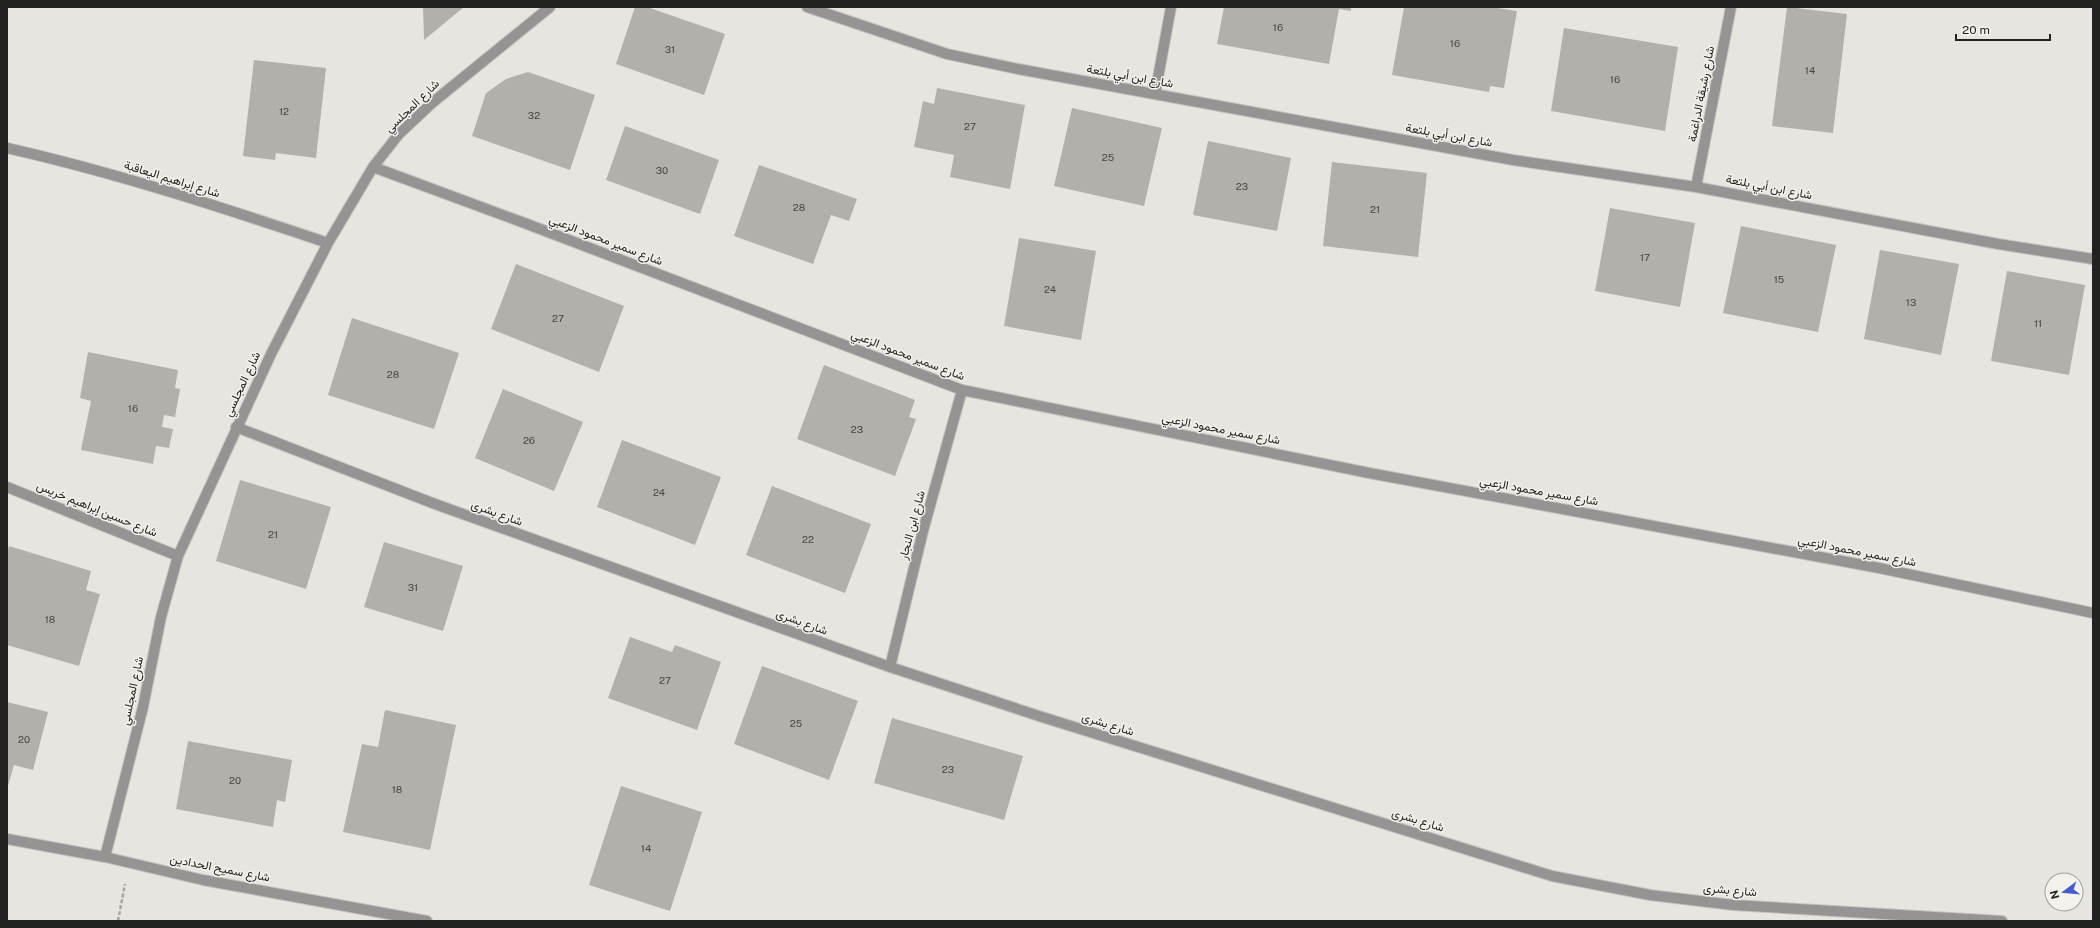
<svg xmlns="http://www.w3.org/2000/svg" width="2100" height="928" font-family="'Public Sans',Vazirmatn,sans-serif">
	<rect width="100%" height="100%" fill="#e7e5e0"/>
	<path fill="#b1b0ab" d="M423,7H464L424,40Z
		M635,7H647L725,34L704,95L616,64Z
		M1224,7H1351V11L1339,9L1329,64L1217,44Z
		M1404,7H1491L1517,11L1504,88L1490,86L1489,92L1392,75Z
		M1787,7L1847,14L1833,133L1772,126Z
		M1564,28L1678,47L1665,131L1551,111Z
		M254,60L326,68L316,158L276,153L275,160L243,156Z
		M528,72L595,95L570,170L472,136L486,93L506,79Z
		M937,88L1025,105L1010,189L950,177L954,155L914,147L923,101L934,104Z
		M1072,108L1162,128L1144,206L1054,186Z
		M625,126L719,160L700,214L606,180Z
		M1208,141L1291,158L1277,231L1193,215Z
		M1332,162L1427,173L1418,257L1323,246Z
		M759,165L857,199L849,221L831,215L813,264L734,236Z
		M1610,208L1695,223L1680,307L1595,291Z
		M1741,226L1836,245L1818,332L1723,313Z
		M1019,238L1096,251L1081,340L1004,326Z
		M1880,250L1959,264L1941,355L1864,339Z
		M516,264L624,306L599,372L491,329Z
		M2007,271L2085,285L2069,375L1991,361Z
		M352,318L459,353L434,429L328,395Z
		M88,352L178,370L175,388L180,389L175,417L164,415L162,427L173,429L169,448L156,446L153,464L81,450L91,401L80,398Z
		M824,365L915,400L909,417L916,419L895,476L797,439Z
		M503,389L583,422L554,491L475,458Z
		M622,440L721,477L695,545L597,507Z
		M240,480L331,507L306,589L216,561Z
		M772,486L871,524L845,593L746,555Z
		M384,542L463,566L443,631L364,607Z
		M9,546L91,571L86,590L100,594L79,666L7,645V554Z
		M630,637L672,652L675,645L721,662L697,730L608,698Z
		M762,666L858,701L829,780L734,744Z
		M7,702L48,712L33,770L14,765L7,789Z
		M385,710L456,725L430,850L343,832L362,744L378,747Z
		M892,718L1023,756L1004,820L874,783Z
		M188,741L292,760L285,802L277,800L273,827L176,809Z
		M621,786L702,812L670,911L589,885Z"/>
	<g fill="none" stroke-linecap="round" stroke-linejoin="round">
		<defs>
			<path id="minor" d="M807,7L947,54L1018,69L1513,160L1696,187L1998,244L2093,259
				M1155,94L1171,7
				M7,148C117,173 221,207 328,243
				M373,167L527,224L962,390L1369,473L1879,568L2093,613
				M1696,187L1731,7
				M236,427L435,504L890,667L1042,717L1552,876L1650,895L1733,905L2002,921
				M7,487L178,556
				M890,667L923,531L962,390
				M7,839L105,857L203,880L427,921
				M105,857L143,707L161,617L178,556L271,354L328,243L373,167L399,134L432,103L550,7"/>
		</defs>
		<use href="#minor" stroke="#c4c2bd" stroke-width="12"/>
		<path stroke="#a7a6a2" stroke-width="2.5" stroke-dasharray="4 2" stroke-linecap="butt" d="M118,921L125,884"/>
		<use href="#minor" stroke="#959492" stroke-width="10"/>
	</g>
	<g text-anchor="middle" stroke-width="3" stroke-linejoin="round" paint-order="stroke">
		<g font-size="10" fill="#464643">
			<text x="1278" y="31">16</text>
			<text x="1455" y="47">16</text>
			<text x="670" y="53">31</text>
			<text x="1810" y="74">14</text>
			<text x="1615" y="83">16</text>
			<text x="284" y="115">12</text>
			<text x="534" y="119">32</text>
			<text x="970" y="130">27</text>
			<text x="1108" y="161">25</text>
			<text x="662" y="174">30</text>
			<text x="1242" y="190">23</text>
			<text x="799" y="211">28</text>
			<text x="1375" y="213">21</text>
			<text x="1645" y="261">17</text>
			<text x="1779" y="283">15</text>
			<text x="1050" y="293">24</text>
			<text x="1911" y="306">13</text>
			<text x="558" y="322">27</text>
			<text x="2038" y="327">11</text>
			<text x="393" y="378">28</text>
			<text x="133" y="412">16</text>
			<text x="857" y="433">23</text>
			<text x="529" y="444">26</text>
			<text x="659" y="496">24</text>
			<text x="273" y="538">21</text>
			<text x="808" y="543">22</text>
			<text x="413" y="591">31</text>
			<text x="50" y="623">18</text>
			<text x="665" y="684">27</text>
			<text x="796" y="727">25</text>
			<text x="24" y="743">20</text>
			<text x="948" y="773">23</text>
			<text x="235" y="784">20</text>
			<text x="397" y="793">18</text>
			<text x="646" y="852">14</text>
		</g>
		<g font-size="12" fill="#222220" stroke="#f4f2ed">
			<text transform="translate(1130 76) rotate(10)" y="4">شارع ابن أبي بلتعة</text>
			<text transform="translate(1701 94) rotate(-79)" y="4">شارع رشيقة الدراغمة</text>
			<text transform="translate(412 106) rotate(-44)" y="4">شارع المجلسي</text>
			<text transform="translate(1449 135) rotate(10)" y="4">شارع ابن أبي بلتعة</text>
			<text transform="translate(172 179) rotate(17)" y="4">شارع إبراهيم اليعاقبة</text>
			<text transform="translate(1769 187) rotate(11)" y="4">شارع ابن أبي بلتعة</text>
			<text transform="translate(606 240) rotate(21)" y="4">شارع سمير محمود الزعبي</text>
			<text transform="translate(908 355) rotate(21)" y="4">شارع سمير محمود الزعبي</text>
			<text transform="translate(242 384) rotate(-65)" y="4">شارع المجلسي</text>
			<text transform="translate(1221 429) rotate(11)" y="4">شارع سمير محمود الزعبي</text>
			<text transform="translate(1539 491) rotate(10)" y="4">شارع سمير محمود الزعبي</text>
			<text transform="translate(97 509) rotate(22)" y="4">شارع حسين إبراهيم خريس</text>
			<text transform="translate(497 513) rotate(20)" y="4">شارع بشرى</text>
			<text transform="translate(912 525) rotate(-75)" y="4">شارع ابن النجار</text>
			<text transform="translate(1857 551) rotate(11)" y="4">شارع سمير محمود الزعبي</text>
			<text transform="translate(802 622) rotate(20)" y="4">شارع بشرى</text>
			<text transform="translate(132 691) rotate(-78)" y="4">شارع المجلسي</text>
			<text transform="translate(1108 724) rotate(17)" y="4">شارع بشرى</text>
			<text transform="translate(1418 820) rotate(17)" y="4">شارع بشرى</text>
			<text transform="translate(220 868) rotate(11)" y="4">شارع سميح الحدادين</text>
			<text transform="translate(1730 890) rotate(5)" y="4">شارع بشرى</text>
		</g>
	</g>
	<rect width="2100" height="928" fill="none" stroke="#222220" stroke-width="16"/>
	<g transform="translate(2064 892) rotate(254)"><circle r="19" fill="#f4f2ed" stroke="#a09f9b"/>
	<path d="M0-3L7 15L0 10L-7 15Z" fill="#435ccf"/>
	<text y="-6" font-size="11" font-weight="bold" text-anchor="middle" fill="#222220">N</text>
	</g>
	<path d="M1956 34v6h94v-6" fill="none" stroke="#222220" stroke-width="2"/>
	<text x="1962" y="34" font-size="12" fill="#222220" stroke="#f4f2ed" stroke-width="3" paint-order="stroke">20 m</text>
</svg>
